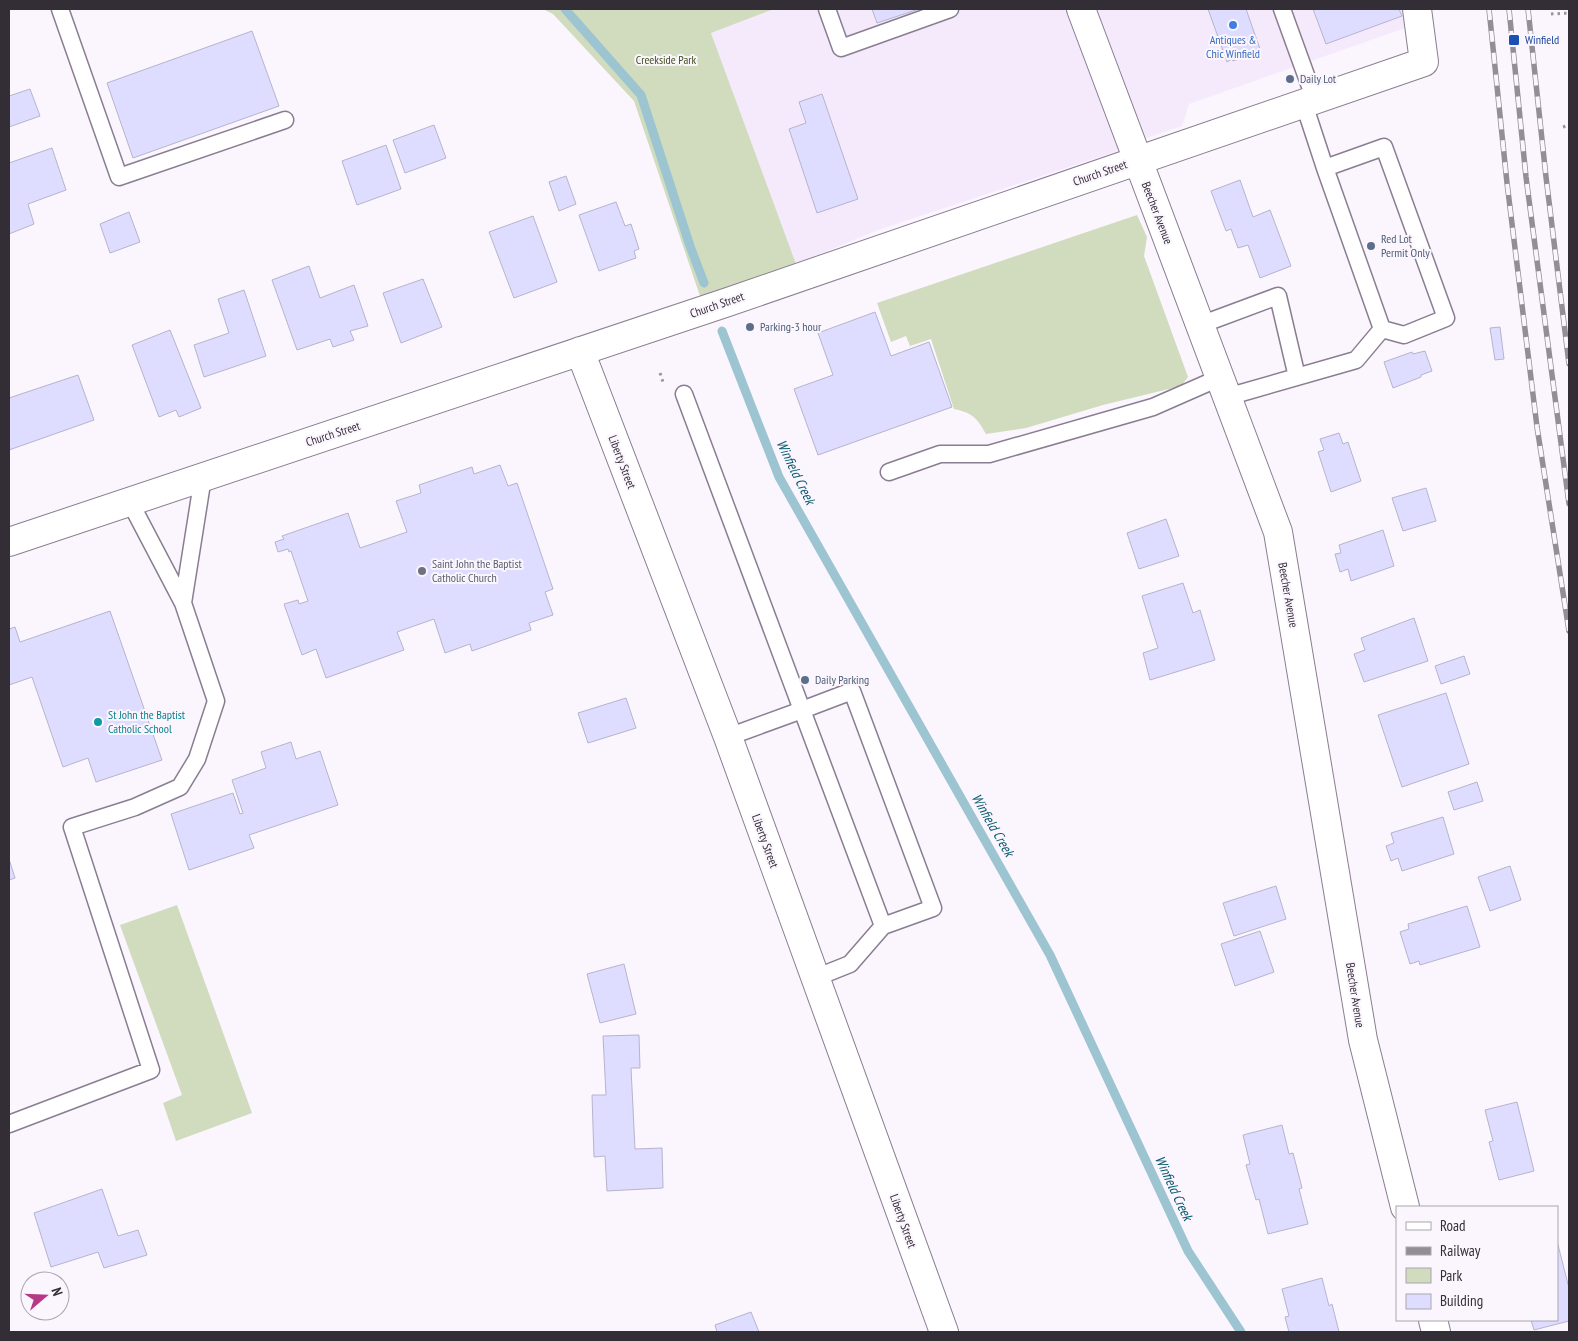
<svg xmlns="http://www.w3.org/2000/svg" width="1578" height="1341" font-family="'PT Sans Narrow',sans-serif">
	<rect width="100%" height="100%" fill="#fbf5fe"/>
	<path fill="#f5eafc" d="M774,9H1072L1123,149L878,230L796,264L711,33Z
		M1096,9H1402L1405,28L1189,104L1182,126L1143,139Z"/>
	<path fill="#d0dcbd" d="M543,9H774L711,33L796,264L701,299L634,101L553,14Z
		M1137,215L1147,237L1144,256L1188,377L1181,386L1103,405L1026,428L986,434C977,418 973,413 954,409L931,339L910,346L906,336L891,342L877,303Z
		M177,905L252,1113L176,1141L163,1103L182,1095L120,925Z"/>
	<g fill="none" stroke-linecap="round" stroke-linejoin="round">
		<path stroke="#9dc5d1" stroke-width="9" d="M565,9L641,95L690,246L704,283
			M722,331L779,477L1050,955L1188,1251L1241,1332"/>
	</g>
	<path fill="#dfddff" stroke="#b6b4cc" d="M872,9H919L877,23Z
		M1208,9H1246L1260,49L1251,52L1252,54L1233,61L1232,59L1227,62Z
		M1313,9H1399L1402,16L1326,44Z
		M252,31L279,106L133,158L107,83Z
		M30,89L40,116L9,127V96Z
		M822,94L858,199L817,213L789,129L806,123L799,102Z
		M434,125L446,158L405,173L393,140Z
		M386,145L401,189L357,205L342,161Z
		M52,148L66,190L28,204L34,224L9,234V163Z
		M566,176L576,204L559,211L549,182Z
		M1240,180L1253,217L1270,210L1291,266L1260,278L1248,245L1238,248L1231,229L1226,231L1211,191Z
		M616,202L625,226L631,224L639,249L634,251L636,258L599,271L579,215Z
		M129,212L140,242L110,253L100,224Z
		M533,216L557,282L514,298L489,232Z
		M309,266L320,298L354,285L368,326L350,331L354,340L333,347L330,339L297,350L272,280Z
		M423,279L442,327L401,343L383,293Z
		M244,290L266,356L204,377L194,345L229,333L218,299Z
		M875,312L891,356L929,342L952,407L818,455L794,389L833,375L818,333Z
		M1500,327L1504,359L1495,360L1490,328Z
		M170,330L201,408L179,417L176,410L159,417L132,345Z
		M1425,351L1432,371L1421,375V377L1393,388L1384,362L1412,352L1413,354Z
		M78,375L94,420L9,450V398Z
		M1339,433L1343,444L1348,442L1361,481L1331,492L1318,452L1324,450L1320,439Z
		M500,465L508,486L517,483L553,589L545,592L553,615L529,623L531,630L472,651L470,644L445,653L434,619L397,632L404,650L326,678L316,649L302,655L284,604L298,600L299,604L308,601L291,551L289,552L288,549L278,552L275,542L284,539L282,536L348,513L360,548L407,532L396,501L421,493L419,485L472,467L474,474Z
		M1426,488L1436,521L1403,531L1392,498Z
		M1166,519L1179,556L1139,569L1127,533Z
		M1383,530L1394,566L1351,581L1348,569L1340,572L1335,554L1341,553L1339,545Z
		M1183,583L1193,613L1200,610L1215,660L1150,680L1143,653L1158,648L1142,596Z
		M110,611L162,760L96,782L88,758L63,767L32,677L9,685V629L15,627L20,642Z
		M1414,618L1428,661L1364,682L1354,654L1365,650L1361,638Z
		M1464,656L1470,674L1441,684L1435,666Z
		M1446,693L1469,764L1402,787L1378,715Z
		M626,698L636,728L588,743L578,713Z
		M291,742L296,759L320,751L338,805L249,835L254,848L189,870L171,814L233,793L240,814L243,813L232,780L266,768L261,752Z
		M1477,782L1483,801L1454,810L1448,792Z
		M1443,817L1454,854L1402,871L1398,858L1391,861L1386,846L1394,843L1391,833Z
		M9,859L15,878L9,880Z
		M1510,866L1521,900L1490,911L1478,877Z
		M1276,886L1286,919L1234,936L1223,903Z
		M1467,906L1480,947L1420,965L1419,961L1410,964L1400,932L1409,929L1408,924Z
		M1260,931L1274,972L1235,986L1221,944Z
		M624,964L636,1014L600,1023L587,974Z
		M639,1035L640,1068H631L635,1149L662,1148L663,1188L607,1191L605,1156L594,1157L592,1095H606L603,1036Z
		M1517,1102L1534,1171L1499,1180L1489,1142L1493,1141L1485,1110Z
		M1282,1125L1289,1154L1293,1153L1302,1188L1299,1189L1308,1224L1268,1234L1259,1199L1256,1200L1246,1165L1250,1164L1243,1135Z
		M102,1189L118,1236L138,1230L147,1255L104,1268L98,1252L51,1267L34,1213Z
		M1557,1241L1569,1288V1321L1534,1330L1531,1320H1557Z
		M1322,1278L1329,1306L1332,1304L1339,1332H1289L1285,1317L1289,1316L1282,1289Z
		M751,1312L759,1332H717L715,1325Z"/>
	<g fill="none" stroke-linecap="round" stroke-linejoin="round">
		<defs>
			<path id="lane" d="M60,9L119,177L285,120
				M827,9L841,48L950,9
				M1282,9L1315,100
				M1304,104L1325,168L1382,329L1404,335L1446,318L1384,147L1325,168
				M1200,325L1278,296L1297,377
				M684,394L802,710L728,737
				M1227,397L1356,360L1382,329
				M889,472L940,454H989L1153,407L1219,378
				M183,603L203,477
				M815,978L850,964L883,926L933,908L852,691L802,710L883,926
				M9,1124L151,1070L72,827L135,807L180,787L197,759L216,701L183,603L130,502"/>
			<path id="street" d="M1081,9L1278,532L1363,1040L1405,1207
				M580,351L728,737L944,1332
				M9,542L728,302L1424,62L1417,9
				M1433,1320L1436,1332"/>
		</defs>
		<use href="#lane" stroke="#8a7d91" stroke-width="19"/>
		<use href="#street" stroke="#8a7d91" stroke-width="30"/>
		<path stroke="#99939c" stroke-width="3" stroke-dasharray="2.5 4" stroke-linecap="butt" d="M1551,14L1569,13
			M1563,127L1569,125
			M660,373L663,382"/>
		<use href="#lane" stroke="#fff" stroke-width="16"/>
		<use href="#street" stroke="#fff" stroke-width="28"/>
		<defs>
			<path id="rail" d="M1489,9L1507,183L1537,427L1569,631
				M1509,9L1526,177L1569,504
				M1528,9L1546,177L1569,364"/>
		</defs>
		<use href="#rail" stroke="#938d96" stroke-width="5.5"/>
		<use href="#rail" stroke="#fbf5fe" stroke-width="4" stroke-dasharray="11" stroke-linecap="butt"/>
	</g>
	<circle fill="#3f7fe0" stroke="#fbf5fe" stroke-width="2" cx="1233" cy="25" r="5"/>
	<rect fill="#1a4fb4" stroke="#fbf5fe" stroke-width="2" x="1508" y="34" width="12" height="12" rx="2.5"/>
	<g fill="#5c6f8a" stroke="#fbf5fe" stroke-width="2">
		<circle cx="1290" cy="79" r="5"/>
		<circle cx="1371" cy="246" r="5"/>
		<circle cx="750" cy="327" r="5"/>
		<circle cx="805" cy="680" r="5"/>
	</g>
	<circle fill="#6b7280" stroke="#fbf5fe" stroke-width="2" cx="422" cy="571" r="5"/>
	<circle fill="#0f9aa8" stroke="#fbf5fe" stroke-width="2" cx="98" cy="722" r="5"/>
	<g text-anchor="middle" stroke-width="4" stroke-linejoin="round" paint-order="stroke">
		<g font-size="12" fill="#366cbe" stroke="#fbf5fe">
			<text x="1233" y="44">Antiques &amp;<tspan x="1233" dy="14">Chic Winfield</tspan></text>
		</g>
		<g font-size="12" fill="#164399" stroke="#fbf5fe" text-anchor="start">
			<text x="1525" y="44">Winfield</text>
		</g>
		<g font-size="12" fill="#425221" stroke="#fbf5fe">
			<text x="666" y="64">Creekside Park</text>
		</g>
		<g font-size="12" fill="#4e5e75" stroke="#fbf5fe" text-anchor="start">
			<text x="1300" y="83">Daily Lot</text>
			<text x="1381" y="243">Red Lot<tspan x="1381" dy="14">Permit Only</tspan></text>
			<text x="760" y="331">Parking-3 hour</text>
			<text x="815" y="684">Daily Parking</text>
		</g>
		<g font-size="12" fill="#332d36" stroke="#fbf5fe">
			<text transform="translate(1100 173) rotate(-19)" y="4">Church Street</text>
			<text transform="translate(1157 213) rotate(69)" y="4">Beecher Avenue</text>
			<text transform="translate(717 305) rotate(-19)" y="4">Church Street</text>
			<text transform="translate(333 434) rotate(-18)" y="4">Church Street</text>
			<text transform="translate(622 462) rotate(69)" y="4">Liberty Street</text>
			<text transform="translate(1288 595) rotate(80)" y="4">Beecher Avenue</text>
			<text transform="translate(765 841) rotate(70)" y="4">Liberty Street</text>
			<text transform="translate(1355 995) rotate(81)" y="4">Beecher Avenue</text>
			<text transform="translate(903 1221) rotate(70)" y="4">Liberty Street</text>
		</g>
		<g font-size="12" fill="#5b616d" stroke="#fbf5fe" text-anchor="start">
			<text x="432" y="568">Saint John the Baptist<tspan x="432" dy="14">Catholic Church</tspan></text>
		</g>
		<g font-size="12" fill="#0d838f" stroke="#fbf5fe" text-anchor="start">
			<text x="108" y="719">St John the Baptist<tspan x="108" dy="14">Catholic School</tspan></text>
		</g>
		<g font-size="14" font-style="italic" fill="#065b6d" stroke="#fbf5fe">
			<text transform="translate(796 472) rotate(64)" y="5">Winfield Creek</text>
			<text transform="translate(993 825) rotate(60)" y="5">Winfield Creek</text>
			<text transform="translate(1174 1188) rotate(65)" y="5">Winfield Creek</text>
		</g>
	</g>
	<rect width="1578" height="1341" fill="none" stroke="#332d36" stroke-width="20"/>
	<rect x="1396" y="1206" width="162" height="115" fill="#fbf5fe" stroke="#aba5ae"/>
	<rect x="1406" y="1222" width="25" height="8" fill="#ffffff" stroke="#aba5ae"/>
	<text x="1440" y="1231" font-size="15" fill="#332d36">Road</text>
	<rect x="1406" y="1247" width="25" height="8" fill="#938d96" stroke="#aba5ae"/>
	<text x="1440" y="1256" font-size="15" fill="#332d36">Railway</text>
	<rect x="1406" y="1268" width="25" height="15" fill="#d0dcbd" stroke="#aba5ae"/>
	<text x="1440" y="1281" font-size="15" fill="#332d36">Park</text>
	<rect x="1406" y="1294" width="25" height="15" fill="#dfddff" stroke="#aba5ae"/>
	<text x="1440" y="1306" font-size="15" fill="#332d36">Building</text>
	<g transform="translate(45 1296) rotate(71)"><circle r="24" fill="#fbf5fe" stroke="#aba5ae"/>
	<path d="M0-4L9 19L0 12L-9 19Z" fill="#b63987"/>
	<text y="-8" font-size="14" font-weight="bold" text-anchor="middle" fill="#332d36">N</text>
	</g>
</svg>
